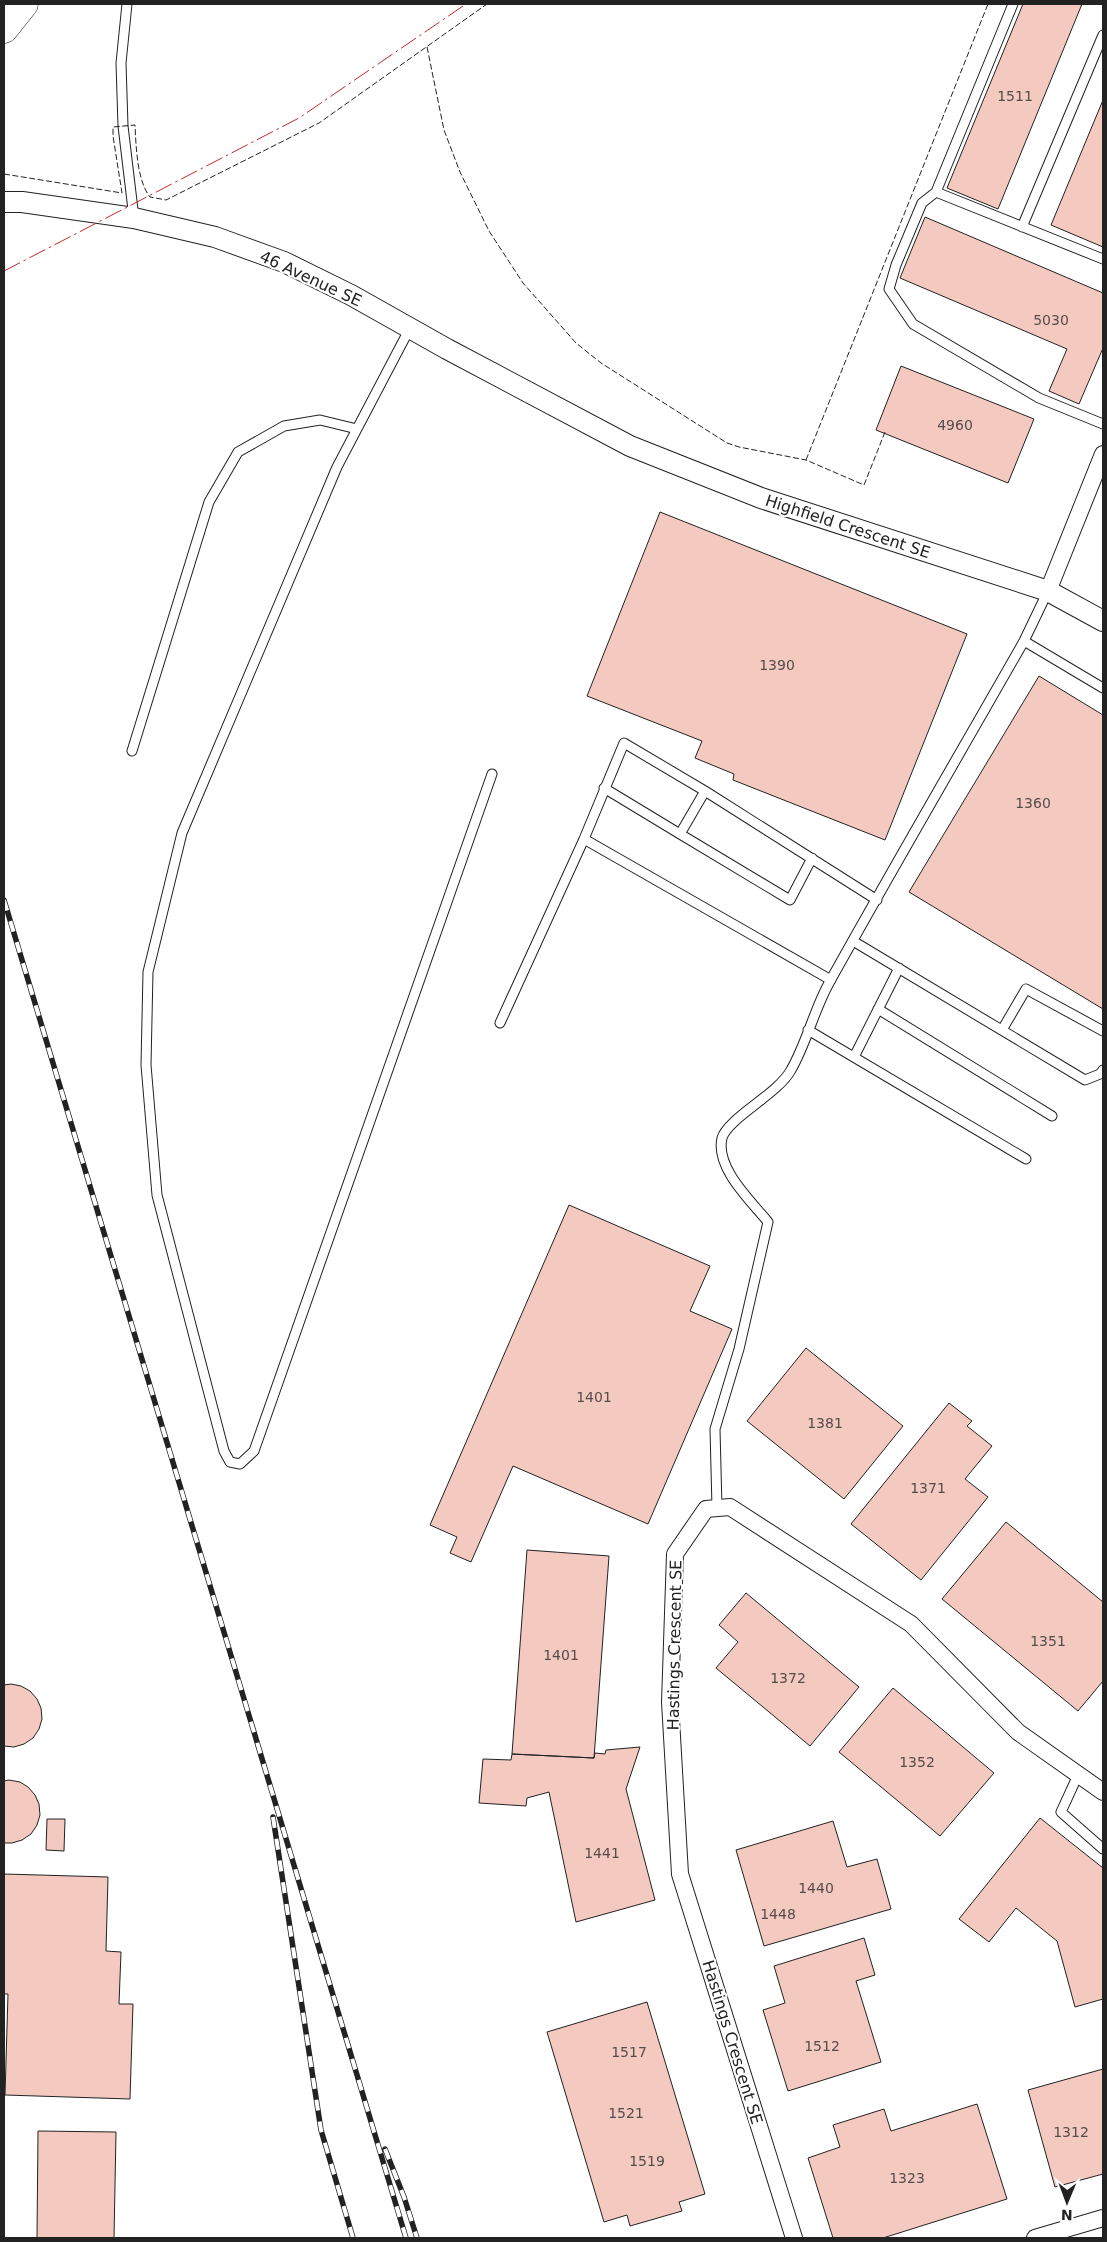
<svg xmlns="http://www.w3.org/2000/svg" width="1107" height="2242" font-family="'DejaVu Sans',sans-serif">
	<rect width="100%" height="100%" fill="#fff"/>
	<path fill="#f3c9c0" stroke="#222" d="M1023,4H1082L998,209L947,188Z
		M1103,100V247L1051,225Z
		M925,217L1103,293V348L1079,404L1049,391L1067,349L900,278Z
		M901,366L1034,419L1008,483L876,430Z
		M660,512L967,634L885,840L733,780L734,774L695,758L702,741L587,696Z
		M1039,676L1103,715V1009L909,892Z
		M569,1205L710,1266L690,1311L732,1329L648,1524L513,1466L471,1562L450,1553L457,1537L430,1525Z
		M806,1348L903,1426L844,1499L747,1421Z
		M949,1403L972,1421L967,1426L992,1446L965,1479L988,1497L921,1580L851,1524Z
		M1006,1522L1103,1602V1681L1078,1711L942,1599Z
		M527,1550L609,1556L594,1758L512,1754Z
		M746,1593L859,1687L810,1746L716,1668L738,1642L719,1625Z
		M11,1684L21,1686L30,1691L37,1699L41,1708L42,1719L39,1729L33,1738L24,1744L14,1747L4,1746V1685Z
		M893,1688L994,1773L940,1836L839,1752Z
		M640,1747L626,1789L655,1900L576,1922L549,1792L527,1798L526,1806L479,1803L483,1759L511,1760L512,1754L594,1758L595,1753L605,1754L606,1750Z
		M9,1780L20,1782L28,1787L35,1795L39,1804L40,1815L37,1825L31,1834L22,1840L12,1843H4V1781Z
		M1040,1818L1103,1868V1999L1075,2007L1057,1941L1016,1908L989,1942L959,1919Z
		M47,1819H65L64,1851L46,1850Z
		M833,1821L847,1867L877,1859L891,1909L764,1946L736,1850Z
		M4,1874L108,1877L106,1951L121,1952L119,2004H133L130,2099L5,2095L8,1994H4Z
		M864,1938L875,1975L856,1981L881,2062L788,2091L763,2010L785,2003L774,1966Z
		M647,2002L705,2194L679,2202L682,2211L630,2226L627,2215L604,2222L547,2032Z
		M1103,2069V2174L1055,2187L1028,2090Z
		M977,2104L1007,2199L883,2238H833L808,2158L840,2147L833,2125L884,2109L891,2131Z
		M38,2131L116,2132L114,2238H37Z"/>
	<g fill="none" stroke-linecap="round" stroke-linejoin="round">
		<defs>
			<path id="service" d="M127,4L121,63L123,126L134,218
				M1013,4L936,192L1103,259
				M936,192L922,203L896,265L889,289L913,324L1039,398L1103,424
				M1022,227L1103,35
				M410,328L337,467L182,833L148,972L146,1065L157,1195L224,1451L230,1462L240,1464L254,1451L492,774
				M1024,641L1103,688
				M132,751L209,502L238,452L284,426L320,420L357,429
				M604,788L680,834
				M705,791L680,834L790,900L812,858
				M853,941L1085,1080L1100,1074L1103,1070
				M831,980L584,839L624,743L705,791L877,900
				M878,1009L1052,1116
				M500,1023L584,839
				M808,1030L1026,1159
				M1002,1030L1026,989L1103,1031
				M854,1057L899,968
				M717,1508L715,1429L739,1349L768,1222C751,1201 715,1168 722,1138C728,1118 778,1094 791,1070C807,1042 814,1010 829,983C893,868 959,755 1024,641L1048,591
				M1078,1775L1061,1812L1103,1849"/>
			<path id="minor" d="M1048,591L1103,454
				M794,2238L680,1874L670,1702L675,1554L706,1509L730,1507L911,1624L1018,1732L1103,1792
				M1035,2238L1103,2218"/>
			<path id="tertiary" d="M4,202H22L134,218L215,237L284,262L351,295L447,349L630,446L761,498L1048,591L1103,621"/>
			<path id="motorway" d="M4,29L24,4"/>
		</defs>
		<use href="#service" stroke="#222" stroke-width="11"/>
		<use href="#minor" stroke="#222" stroke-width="18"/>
		<use href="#tertiary" stroke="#222" stroke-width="22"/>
		<use href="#motorway" stroke="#222" stroke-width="29"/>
		<use href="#service" stroke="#fff" stroke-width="9"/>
		<use href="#minor" stroke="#fff" stroke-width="16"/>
		<use href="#tertiary" stroke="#fff" stroke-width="20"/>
		<use href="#motorway" stroke="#fff" stroke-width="28"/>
		<defs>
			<path id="rail" d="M4,900L406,2238
				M273,1817L321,2130L353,2238
				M385,2149L404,2197L417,2238"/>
		</defs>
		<use href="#rail" stroke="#222" stroke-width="5.5"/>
		<use href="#rail" stroke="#fff" stroke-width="4" stroke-dasharray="11" stroke-linecap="butt"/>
		<path stroke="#222" stroke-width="1" stroke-dasharray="6 2.5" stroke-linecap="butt" d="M427,47L444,130L460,172L489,231L523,283L576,343L601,363L727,443L739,447L806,460L864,485L885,432
			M4,174L122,193L113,136V127L135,125C136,146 137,181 150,197L166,200L319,123L487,4
			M806,460L988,4"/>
		<path stroke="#c62828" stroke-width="1" stroke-dasharray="18 4 2.5 4" stroke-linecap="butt" d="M4,271L299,118L466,4"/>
	</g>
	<g text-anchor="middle" stroke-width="4" stroke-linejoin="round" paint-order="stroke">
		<g font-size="14" fill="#564c4a">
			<text x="1015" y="101">1511</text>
			<text x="1051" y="325">5030</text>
			<text x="955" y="430">4960</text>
			<text x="777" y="670">1390</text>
			<text x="1033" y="808">1360</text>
			<text x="594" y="1402">1401</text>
			<text x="825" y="1428">1381</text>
			<text x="928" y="1493">1371</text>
			<text x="1048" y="1646">1351</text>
			<text x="561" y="1660">1401</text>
			<text x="788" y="1683">1372</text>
			<text x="917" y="1767">1352</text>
			<text x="602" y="1858">1441</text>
			<text x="816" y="1893">1440</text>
			<text x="778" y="1919">1448</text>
			<text x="822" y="2051">1512</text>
			<text x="629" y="2057">1517</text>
			<text x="626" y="2118">1521</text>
			<text x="1071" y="2137">1312</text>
			<text x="647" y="2166">1519</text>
			<text x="907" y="2183">1323</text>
		</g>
		<g font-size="16" fill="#222" stroke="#fff">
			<text transform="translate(311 278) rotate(25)" y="6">46 Avenue SE</text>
			<text transform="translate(848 526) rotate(18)" y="6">Highfield Crescent SE</text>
			<text transform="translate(674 1645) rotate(-89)" y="6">Hastings Crescent SE</text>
			<text transform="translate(733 2042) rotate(73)" y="6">Hastings Crescent SE</text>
		</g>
	</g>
	<rect width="1107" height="2242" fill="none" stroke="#222222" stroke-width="10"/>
	<g transform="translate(1067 2202) rotate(181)" stroke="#ffffff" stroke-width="4" paint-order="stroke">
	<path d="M0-4L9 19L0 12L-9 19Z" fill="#222222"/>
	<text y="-8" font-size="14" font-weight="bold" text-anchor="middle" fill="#222222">N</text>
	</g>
</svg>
